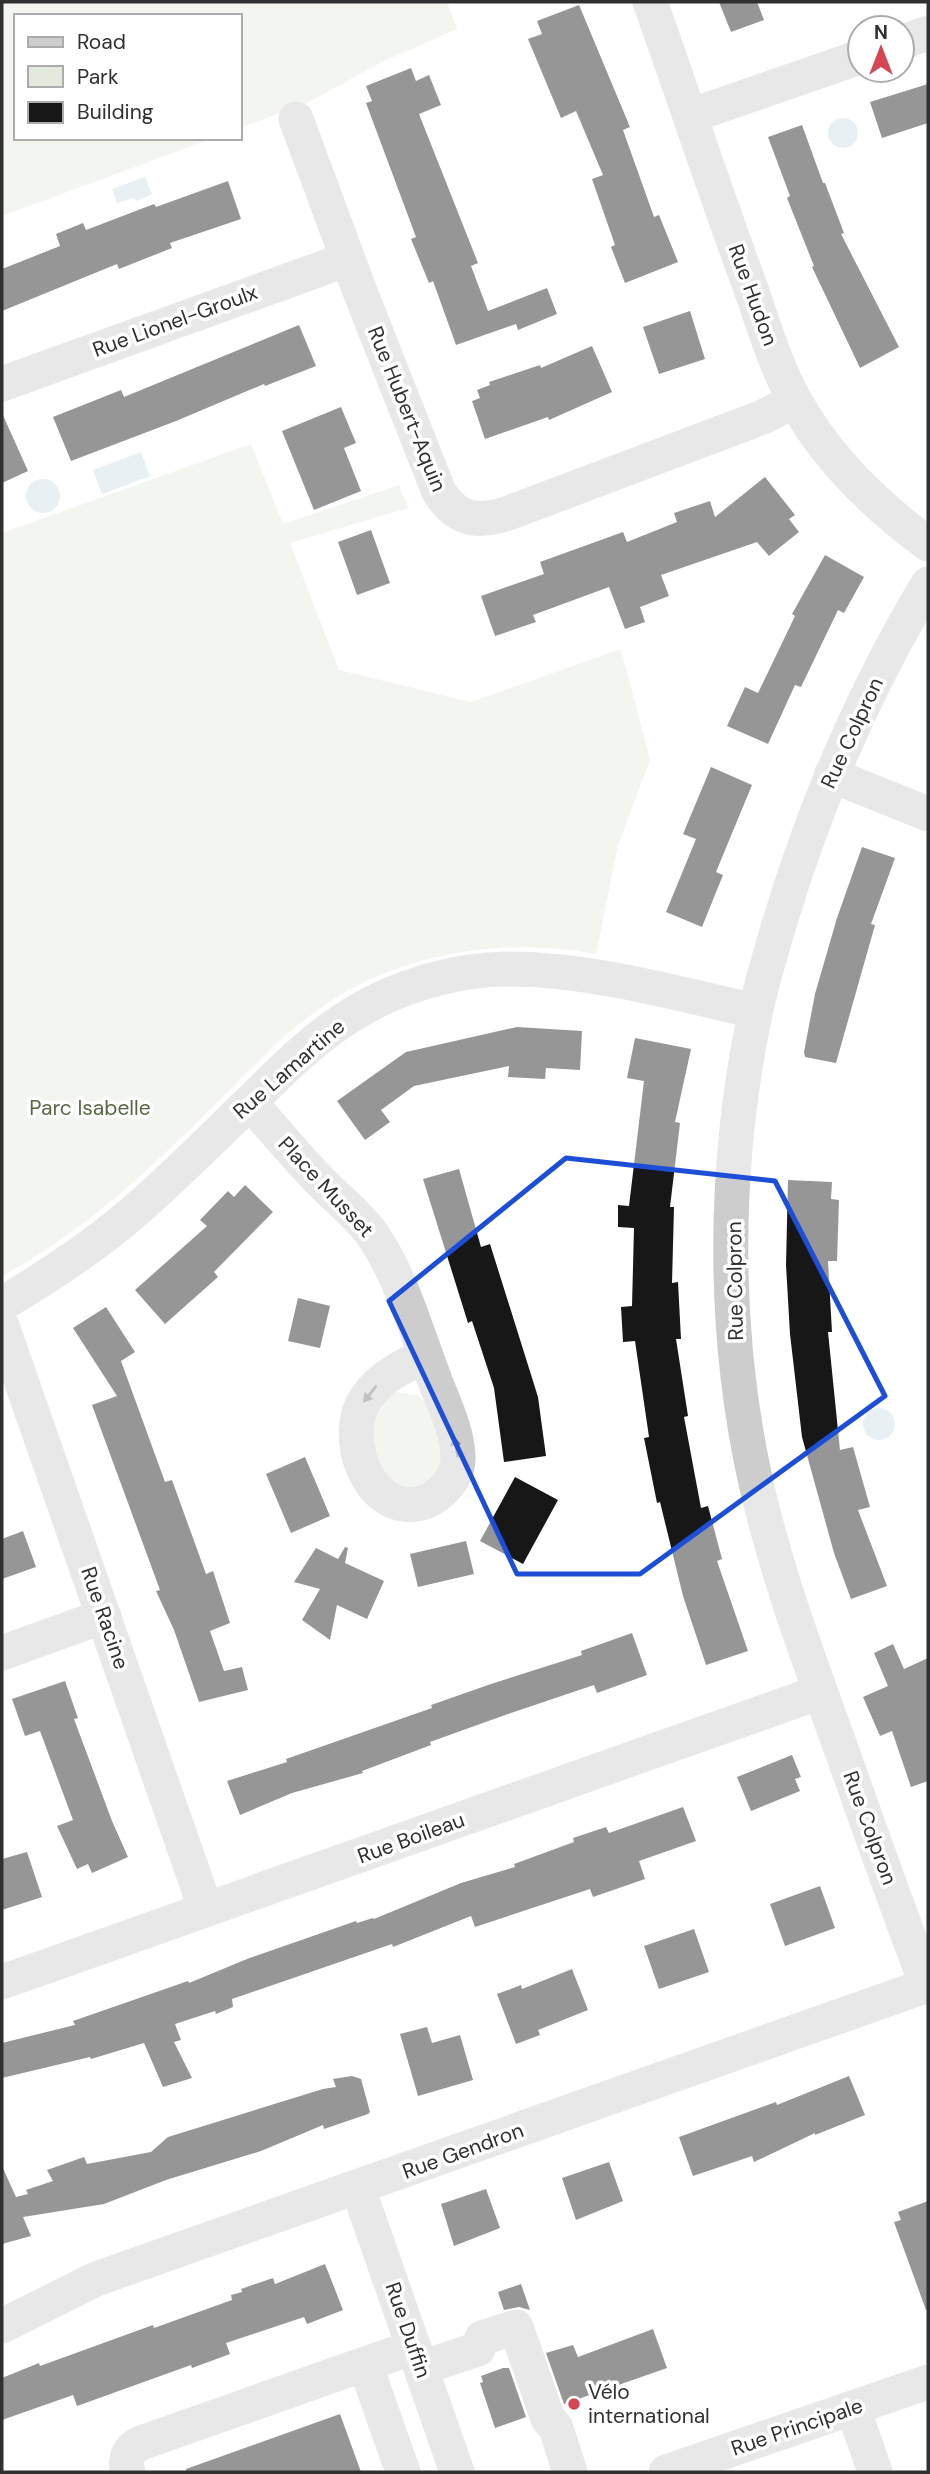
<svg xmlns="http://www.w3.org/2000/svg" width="930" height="2474" font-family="'DM Sans',sans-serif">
	<rect width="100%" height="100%" fill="#fff"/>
	<path fill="#e4e9dd" d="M2,2H447L457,29L384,61L307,103L240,128V16H16V138H213L2,216Z
		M251,444L283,524L399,485L408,508L290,543L339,670L471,702L621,649L650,760L618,845L596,954C509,938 417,950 340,995C319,1008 299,1024 280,1040C193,1125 110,1218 2,1276V533Z
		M395,1392L417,1395L427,1404L442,1449L443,1462L430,1484L406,1492L384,1476L371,1439L377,1409Z"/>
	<path fill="#ccdee7" d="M828 133a15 15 0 1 1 30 0a15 15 0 1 1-30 0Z
		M145,177L152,194L137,201L133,198L117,203L112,189Z
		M141,452L150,476L102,494L93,470Z
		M26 496a17 17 0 1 1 34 0a17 17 0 1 1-34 0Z
		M863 1424a16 16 0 1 1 32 0a16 16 0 1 1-32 0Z"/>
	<path fill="#171717" d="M719,2H757L764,20L731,32Z
		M579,5L630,127L623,130L654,217L659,215L678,262L625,283L611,247L615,245L592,179L603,175L576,111L561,118L528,39L542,34L537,21Z
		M411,68L416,81L429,75L441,105L419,114L478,263L471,266L488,311L547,288L557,314L518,330L516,324L456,345L433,281L429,283L411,239L416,237L366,103L372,101L366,86Z
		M928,84V123L882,138L870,102Z
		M802,125L823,183H825L844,233L841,234L899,347L860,368L812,267L814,266L787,198L790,196L768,137Z
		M228,181L241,219L170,243L172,248L119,269L117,264L2,311V269L60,246L56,234L83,223L86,230L154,204L156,207Z
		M690,311L705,359L659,374L643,327Z
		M299,325L316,366L265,386L264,384L176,421L71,461L53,417L121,390L124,397Z
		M592,346L612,392L549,420L548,417L485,439L472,401L480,398L477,390L490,385L489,382L540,365L541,368Z
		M341,407L356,443L344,448L361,491L314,510L282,431Z
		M2,413L28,471L2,483Z
		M765,477L795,515L789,519L799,532L769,556L757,542L661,575L669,596L640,607L645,622L625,629L609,587L533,615L536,622L495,636L481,596L544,574L540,562L623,532L627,542L677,522L674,513L710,501L715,517Z
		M371,530L390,583L357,595L338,542Z
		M825,555L864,577L844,613L838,610L801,687L795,685L768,744L727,726L745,687L758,693L795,616L792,614Z
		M711,767L752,785L716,872L723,875L702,927L666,912L696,839L683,834Z
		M862,847L895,858L871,924L875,925L836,1063L805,1057L804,1052L815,994L837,918Z
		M517,1027L582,1031L580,1070L546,1068L545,1079L508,1077L509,1066L414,1086L381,1110L390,1122L365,1140L337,1101L406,1052Z
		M635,1038L691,1049L675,1122L680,1123L670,1207H674L672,1283L678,1282L681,1339H676L688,1416L684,1417L701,1508L708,1506L722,1559L717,1561L748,1651L706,1665L683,1596L660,1502L657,1503L644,1438L649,1437L635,1341L623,1342L621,1307L632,1306L634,1228L618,1227V1205L629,1206L644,1081L627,1078Z
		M459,1169L481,1247L490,1244L538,1397L546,1456L504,1462L494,1388L472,1321L468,1323L423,1179Z
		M788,1180L832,1182L831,1199L839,1200L837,1261H828L832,1332H828L840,1450L853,1447L870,1507L858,1510L887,1586L851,1599L834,1553L802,1437L790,1334L786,1265Z
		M245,1185L273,1212L214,1272L218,1277L165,1324L135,1290L207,1226L200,1220L228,1191L234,1197Z
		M298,1298L330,1306L320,1348L288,1341Z
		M106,1307L135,1352L121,1361L165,1482L172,1480L206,1574L213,1571L230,1623L210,1631L224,1671L242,1667L248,1690L199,1702L174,1630L156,1591L160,1590L92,1405L117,1396L73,1328Z
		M305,1457L330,1516L291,1533L266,1474Z
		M515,1477L558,1500L523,1564L480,1541Z
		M23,1531L36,1567L2,1579V1539Z
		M466,1541L474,1574L418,1587L410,1554Z
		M345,1547L348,1548L345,1563L384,1581L367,1619L337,1605L330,1640L302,1620L320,1589L294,1582L316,1548L338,1559Z
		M632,1633L647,1675L597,1693L594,1685L511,1713L430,1742L431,1745L362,1771L363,1773L292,1793L240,1815L227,1781L287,1762L286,1759L432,1708L431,1705L491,1684L582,1655L581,1651Z
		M893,1644L904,1669L928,1658V1781L911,1787L892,1731L880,1736L863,1697L888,1686L874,1653Z
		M65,1681L78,1718L74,1719L112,1821L128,1857L92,1873L88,1864L77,1869L57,1826L73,1820L40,1731L25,1736L12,1699Z
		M792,1755L801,1777L795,1779L800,1791L751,1811L737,1777Z
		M683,1807L696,1841L639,1861L645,1879L593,1897L590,1889L475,1927L471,1916L393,1947L392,1944L232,1999L233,2007L216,2014L215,2011L175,2024L181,2040L174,2042L192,2078L163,2087L144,2043L91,2059L90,2057L2,2078V2043L75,2025L73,2021L188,1981L189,1983L247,1959L356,1921L357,1923L373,1918L374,1919L461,1883L515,1867L514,1864L574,1842L573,1838L606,1827L609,1833Z
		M27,1852L42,1897L2,1910V1859Z
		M820,1886L835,1928L785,1946L770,1904Z
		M694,1929L709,1972L659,1989L644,1946Z
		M572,1969L588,2010L538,2030L540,2035L516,2044L497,1994L521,1985L522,1989Z
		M427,2027L432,2043L460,2035L473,2080L418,2096L400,2034Z
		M352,2076L361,2079L370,2112L368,2114L324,2129L323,2125L261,2151L166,2180L104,2204L23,2217L31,2236L2,2244V2166L16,2197L28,2194L26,2190L53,2181L47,2170L84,2157L87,2164L151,2152L168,2137L323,2089L336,2087L333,2079Z
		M849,2076L865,2115L815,2135V2133L754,2162L752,2156L693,2176L679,2137L776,2102L777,2105Z
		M609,2162L623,2201L576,2220L562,2178Z
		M486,2189L500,2228L454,2246L441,2204Z
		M928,2201V2309L926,2310L894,2222L901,2220L898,2212Z
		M325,2264L343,2310L307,2324L304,2317L226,2343L230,2354L192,2368L191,2365L77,2406L73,2395L2,2420V2378L39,2363L40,2366L153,2325L154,2328L232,2300L231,2295L242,2292L241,2289L273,2278L275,2284Z
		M521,2284L530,2310L519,2307L504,2310L498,2292Z
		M653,2329L667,2368L564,2404L546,2353L573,2345L578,2357Z
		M503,2368H509L526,2417L495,2428L480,2383L483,2382L481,2376Z
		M340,2414L361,2472H186V2469Z"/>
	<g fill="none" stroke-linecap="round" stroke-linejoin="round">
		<path stroke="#cdcdcd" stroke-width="35" d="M650,2C683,94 713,186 747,278C762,319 774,363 795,401C827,458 876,506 928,544
			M902,42L928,33
			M690,116L860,57
			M296,119L359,289L439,492C457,520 476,523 506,514L763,417L794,401
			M2,384L348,259
			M831,775L928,814
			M250,1102C274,1130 298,1159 324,1185C340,1201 359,1216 372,1234C401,1276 415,1328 433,1375C442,1400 457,1429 458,1456C459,1479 438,1500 417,1504C366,1512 341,1434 366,1398C381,1377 402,1366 426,1356
			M2,1304C49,1276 95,1246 136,1210C176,1175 214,1137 252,1100C283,1069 315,1037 353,1014C396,987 453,970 504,969C587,968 674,993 755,1011
			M2,1326L206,1910
			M2,1653L104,1616
			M2,1982L820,1692
			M927,1985C896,1905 868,1824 839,1743C808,1657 776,1572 756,1483C722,1331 723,1166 755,1014C761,985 770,956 778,928C814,807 863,692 928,584
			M358,2188L457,2472
			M2,2326L96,2279L928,1985
			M421,2368L478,2349L482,2338L516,2327L548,2419L556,2428L570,2472
			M853,2408L875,2472
			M128,2472C124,2459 128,2449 141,2443L365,2364
			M403,2472L365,2364L414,2347
			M666,2472L928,2382"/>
	</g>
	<defs><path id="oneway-solid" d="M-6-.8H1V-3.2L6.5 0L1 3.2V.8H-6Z" transform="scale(1.75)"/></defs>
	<g fill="#777">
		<use href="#oneway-solid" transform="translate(370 1394) rotate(128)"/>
		<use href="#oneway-solid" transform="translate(456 1447) rotate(-101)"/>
	</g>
	<path d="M0 0H930V2474H0ZM566,1158L775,1181L885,1396L640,1574H517L389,1301Z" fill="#fff" fill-opacity=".55" fill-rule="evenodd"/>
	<path fill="none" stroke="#1d4ed8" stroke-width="5" stroke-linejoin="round" d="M566,1158L775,1181L885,1396L640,1574H517L389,1301Z"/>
	<circle fill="#d34755" stroke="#fff" stroke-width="2.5" cx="574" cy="2404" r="7"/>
	<g text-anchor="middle" stroke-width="7" stroke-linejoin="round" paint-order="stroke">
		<g font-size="21" fill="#303030" stroke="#fff">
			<text transform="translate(753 295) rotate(70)" y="7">Rue Hudon</text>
			<text transform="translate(175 321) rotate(-20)" y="7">Rue Lionel-Groulx</text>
			<text transform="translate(407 409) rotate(68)" y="7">Rue Hubert-Aquin</text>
			<text transform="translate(852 733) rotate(-65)" y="7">Rue Colpron</text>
			<text transform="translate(289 1069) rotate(-41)" y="7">Rue Lamartine</text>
			<text transform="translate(326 1187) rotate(47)" y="7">Place Musset</text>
			<text transform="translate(735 1281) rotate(-91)" y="7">Rue Colpron</text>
			<text transform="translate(105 1618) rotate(71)" y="7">Rue Racine</text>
			<text transform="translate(870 1828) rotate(70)" y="7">Rue Colpron</text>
			<text transform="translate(411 1838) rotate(-20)" y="7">Rue Boileau</text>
			<text transform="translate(463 2151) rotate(-20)" y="7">Rue Gendron</text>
			<text transform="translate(408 2330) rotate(71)" y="7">Rue Duffin</text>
			<text transform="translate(797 2427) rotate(-19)" y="7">Rue Principale</text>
		</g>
		<g font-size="21" fill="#556842" stroke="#fff">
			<text x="90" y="1115">Parc Isabelle</text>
		</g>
		<g font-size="21" fill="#303030" stroke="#fff" text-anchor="start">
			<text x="588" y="2399">Vélo<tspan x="588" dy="24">international</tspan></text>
		</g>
	</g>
	<rect width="930" height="2474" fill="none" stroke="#303030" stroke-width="7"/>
	<rect x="14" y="14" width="228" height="126" fill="#ffffff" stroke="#acacac" stroke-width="2"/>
	<rect x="28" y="37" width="35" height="10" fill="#cdcdcd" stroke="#acacac" stroke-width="2"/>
	<text x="77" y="49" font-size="21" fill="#303030">Road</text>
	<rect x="28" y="66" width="35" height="21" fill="#e4e9dd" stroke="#acacac" stroke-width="2"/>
	<text x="77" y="84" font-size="21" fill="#303030">Park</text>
	<rect x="28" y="102" width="35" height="21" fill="#171717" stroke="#acacac" stroke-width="2"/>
	<text x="77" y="119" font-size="21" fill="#303030">Building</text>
	<g transform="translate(881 49)"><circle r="33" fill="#ffffff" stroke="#acacac" stroke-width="2"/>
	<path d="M0-5L12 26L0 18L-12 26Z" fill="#d34755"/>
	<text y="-10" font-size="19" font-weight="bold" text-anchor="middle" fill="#303030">N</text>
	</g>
</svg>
